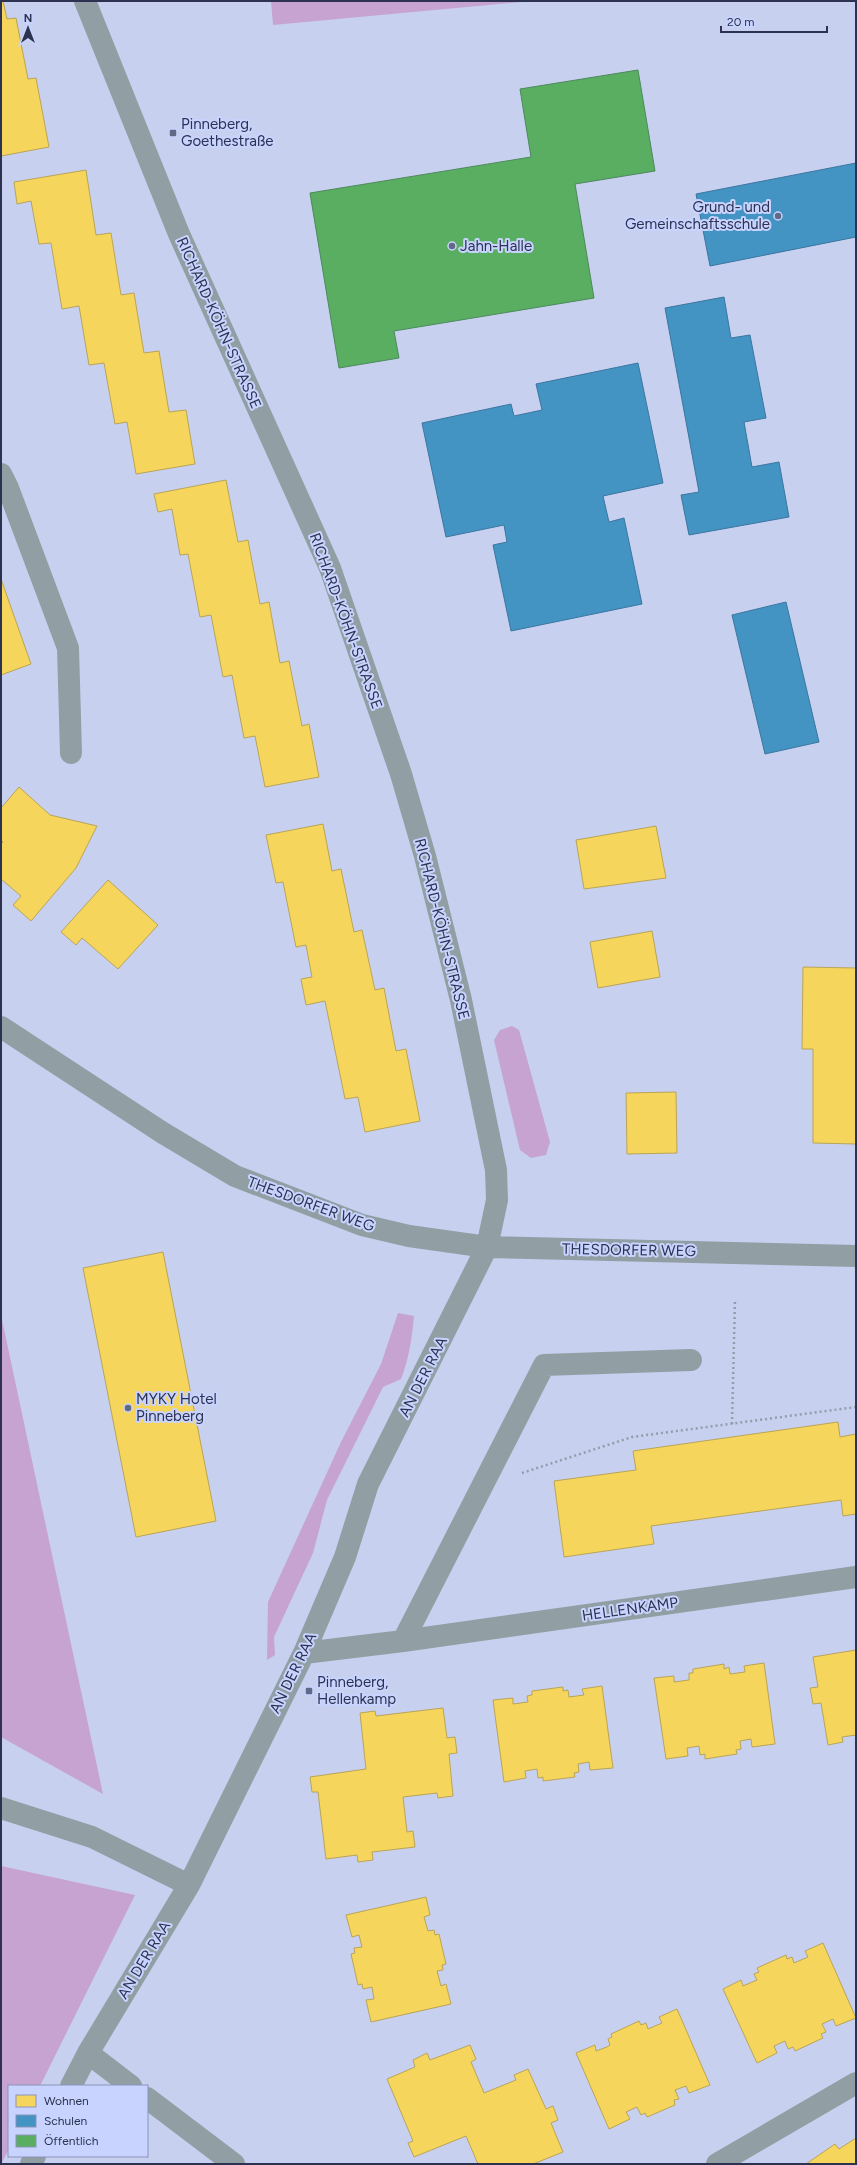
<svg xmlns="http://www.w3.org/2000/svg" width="857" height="2165" font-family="Figtree,sans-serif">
	<rect width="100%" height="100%" fill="#c7d0ef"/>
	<path fill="#c6a3d1" d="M271,1H533L273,25Z
		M512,1026L519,1030L550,1142L546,1155L531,1158L520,1150L494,1040L500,1030Z
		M398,1313L414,1316C412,1337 409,1359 401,1379L383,1387L327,1500L313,1553L274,1637L275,1655L267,1660L268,1602L341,1442L381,1364Z
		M1,1315L103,1794L1,1737Z
		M1,1866L135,1895L40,2086H9V2149L1,2164Z"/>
	<path fill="#f6d55c" stroke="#b9a458" d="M1,1H3L7,19L16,18L28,79L36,78L49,147L1,156Z
		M86,170L96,235L111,233L121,295L134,293L144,353L159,351L169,412L186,410L195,464L136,474L127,422L115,424L104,363L89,365L79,306L62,309L51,243L39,244L31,201L17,204L14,182Z
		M226,480L238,542L248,540L260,604L269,602L280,663L289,661L302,726L309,724L319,777L265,787L255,736L244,738L232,675L223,677L211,615L200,617L188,554L180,555L172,509L158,512L154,494Z
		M1,579L31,664L1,675Z
		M19,787L50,815L97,826L76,868L31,921L13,905L21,896L1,879V844L3,842L1,840V808Z
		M323,824L332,871L341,869L354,932L362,930L375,990L384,988L396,1051L406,1049L420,1121L365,1132L358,1097L345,1099L325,1001L306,1005L301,979L312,977L306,945L296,947L283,882L276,883L266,835Z
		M656,826L666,878L584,889L576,840Z
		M108,880L158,925L118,969L82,938L76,945L61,932Z
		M652,931L660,977L598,988L590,942Z
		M803,967L856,968V1144L813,1143V1049H802Z
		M676,1092L677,1153L627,1154L626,1093Z
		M163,1252L216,1521L136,1537L83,1268Z
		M838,1422L840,1437L856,1434V1514L843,1516L841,1500L651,1526L654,1544L564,1557L554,1481L636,1470L633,1451Z
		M856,1650V1735L842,1737L843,1742L828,1745L821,1703L813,1704L810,1688L818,1687L813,1657Z
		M764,1663L775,1744L752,1747L751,1739L740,1741L741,1749L736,1750L737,1754L705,1759V1754L700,1755L699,1746L687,1748L688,1756L666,1759L654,1678L674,1676V1682L689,1680V1673H693V1669L724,1664V1669L729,1667L730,1674L745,1672L744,1666Z
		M602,1686L613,1768L590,1770L589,1762L578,1764L579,1772L574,1773L575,1777L543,1781V1777L538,1778L537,1769L525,1771L526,1778L504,1782L493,1700L513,1698V1704L528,1702L527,1696L532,1695V1691L563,1687V1691L568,1690L569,1697L584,1695L582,1689Z
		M443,1708L447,1738L455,1737L457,1753L449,1754L453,1796L438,1798L437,1793L403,1797L407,1832L413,1831L415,1847L372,1852L373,1860L358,1862L357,1855L326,1859L318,1792H312L310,1777L366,1769L360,1713L375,1711L376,1716Z
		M426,1897L430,1915L424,1917L428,1931L434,1930L435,1935L439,1934L446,1964L442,1965L443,1970L437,1971L441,1986L446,1984L451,2004L371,2022L366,2000L374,1999L372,1987L363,1989L362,1984L358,1985L351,1954L355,1953L354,1948L362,1947L359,1935L352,1937L346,1915Z
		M823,1943L856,2018L836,2026L833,2019L822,2024L826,2032L821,2034L823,2038L795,2051L793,2047L788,2049L785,2041L774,2046L777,2053L757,2063L723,1989L741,1980L743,1986L757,1980L754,1974L759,1972L757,1968L786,1955L787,1959L792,1957L794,1963L808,1957L805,1951Z
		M677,2009L710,2085L689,2093L686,2086L675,2090L679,2099L674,2100L675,2105L647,2117L645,2113L641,2115L637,2107L626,2112L630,2119L609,2129L576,2053L595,2045L596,2051L607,2047L610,2045L608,2039L612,2037L611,2034L639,2021L641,2025L646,2023L648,2029L662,2023L659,2017Z
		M470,2045L476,2059L471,2062L484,2093L516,2080L514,2075L528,2069L546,2109L553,2106L558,2120L551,2123L563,2152L533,2164H478L466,2136L414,2157L408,2143L413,2141L387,2079L415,2067L413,2060L427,2053L430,2060Z
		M856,2138V2164H806L835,2144L839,2149Z"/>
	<path fill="#4393c3" stroke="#3c76a0" d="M856,163V237L710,266L696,194Z
		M724,297L731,338L750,335L766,418L744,422L752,467L779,462L789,517L689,535L681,495L699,492L665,308Z
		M638,363L663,483L603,496L609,522L624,518L642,604L511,631L493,545L507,542L504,525L446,537L422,423L511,404L514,416L542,410L536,384Z
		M786,602L819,742L765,754L732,615Z"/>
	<path fill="#5aae61" stroke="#4c895c" d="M638,70L655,171L575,184L594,298L394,331L399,358L339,368L310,193L531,157L520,89Z"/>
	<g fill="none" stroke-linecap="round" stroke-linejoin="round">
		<path stroke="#939da9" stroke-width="2.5" stroke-dasharray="2 3" stroke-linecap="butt" d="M732,1424L735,1299
			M522,1473L632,1437L856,1407"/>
		<path stroke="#919ea3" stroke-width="22" d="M1,474L8,488L68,648L71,753
			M1,1027L163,1133L235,1176L362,1225L409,1236L487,1247L856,1256
			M403,1641L544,1365L691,1360
			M304,1653L403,1641L856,1577
			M1,1808L92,1837L189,1885
			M88,2053L131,2086
			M71,2086L88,2053L189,1885L304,1653L345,1557L368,1484L487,1247L497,1200L496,1170L461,1000L425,856L401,774L330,568L179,234L85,1
			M147,2098L234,2164
			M31,2164L35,2156
			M717,2164L856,2083"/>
	</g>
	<g fill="#626987" stroke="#c8d4ff" stroke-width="1.5">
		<rect x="169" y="129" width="8" height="8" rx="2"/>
		<circle cx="778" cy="216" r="4"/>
		<circle cx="452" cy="246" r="4"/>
		<circle cx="128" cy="1408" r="4"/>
		<rect x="305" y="1687" width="8" height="8" rx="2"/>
	</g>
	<g text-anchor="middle" stroke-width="4" stroke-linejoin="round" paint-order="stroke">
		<g font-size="15" fill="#2c324f" stroke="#c8d4ff" text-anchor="start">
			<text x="181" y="129">Pinneberg,<tspan x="181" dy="17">Goethestraße</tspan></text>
			<text x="770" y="212" text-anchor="end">Grund- und<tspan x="770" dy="17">Gemeinschaftsschule</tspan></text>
			<text x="460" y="251">Jahn-Halle</text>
			<text x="136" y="1404">MYKY Hotel<tspan x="136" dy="17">Pinneberg</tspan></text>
			<text x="317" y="1687">Pinneberg,<tspan x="317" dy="17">Hellenkamp</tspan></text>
		</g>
		<g font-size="15" fill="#2c324f" stroke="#c8d4ff">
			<text transform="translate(219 323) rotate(66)" y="5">RICHARD-KÖHN-STRASSE</text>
			<text transform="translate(346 621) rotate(70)" y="5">RICHARD-KÖHN-STRASSE</text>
			<text transform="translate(442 929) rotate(76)" y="5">RICHARD-KÖHN-STRASSE</text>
			<text transform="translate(311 1204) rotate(20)" y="5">THESDORFER WEG</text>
			<text transform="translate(629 1250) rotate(1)" y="5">THESDORFER WEG</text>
			<text transform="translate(423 1377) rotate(-63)" y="5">AN DER RAA</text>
			<text transform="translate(630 1609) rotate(-8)" y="5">HELLENKAMP</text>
			<text transform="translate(293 1673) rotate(-64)" y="5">AN DER RAA</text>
			<text transform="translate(144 1960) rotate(-59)" y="5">AN DER RAA</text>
		</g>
	</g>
	<rect width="857" height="2165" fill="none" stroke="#2c324f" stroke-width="4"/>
	<rect x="8" y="2085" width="140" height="72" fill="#c8d4ff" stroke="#8a93b9"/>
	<rect x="16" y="2095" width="20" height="12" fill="#f6d55c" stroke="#8a93b9"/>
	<text x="44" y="2105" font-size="12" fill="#2c324f">Wohnen</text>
	<rect x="16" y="2115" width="20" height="12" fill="#4393c3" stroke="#8a93b9"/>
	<text x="44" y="2125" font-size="12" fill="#2c324f">Schulen</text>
	<rect x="16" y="2135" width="20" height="12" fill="#5aae61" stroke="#8a93b9"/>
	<text x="44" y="2145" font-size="12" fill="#2c324f">Öffentlich</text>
	<g transform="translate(28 28)" stroke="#c8d4ff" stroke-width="3" paint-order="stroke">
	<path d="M0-3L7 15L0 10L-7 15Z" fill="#2c324f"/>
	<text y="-6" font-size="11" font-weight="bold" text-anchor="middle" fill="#2c324f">N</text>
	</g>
	<path d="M721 26v6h106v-6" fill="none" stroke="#2c324f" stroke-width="2"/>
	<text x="727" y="26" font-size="12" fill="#2c324f" stroke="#c8d4ff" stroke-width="3" paint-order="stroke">20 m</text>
</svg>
